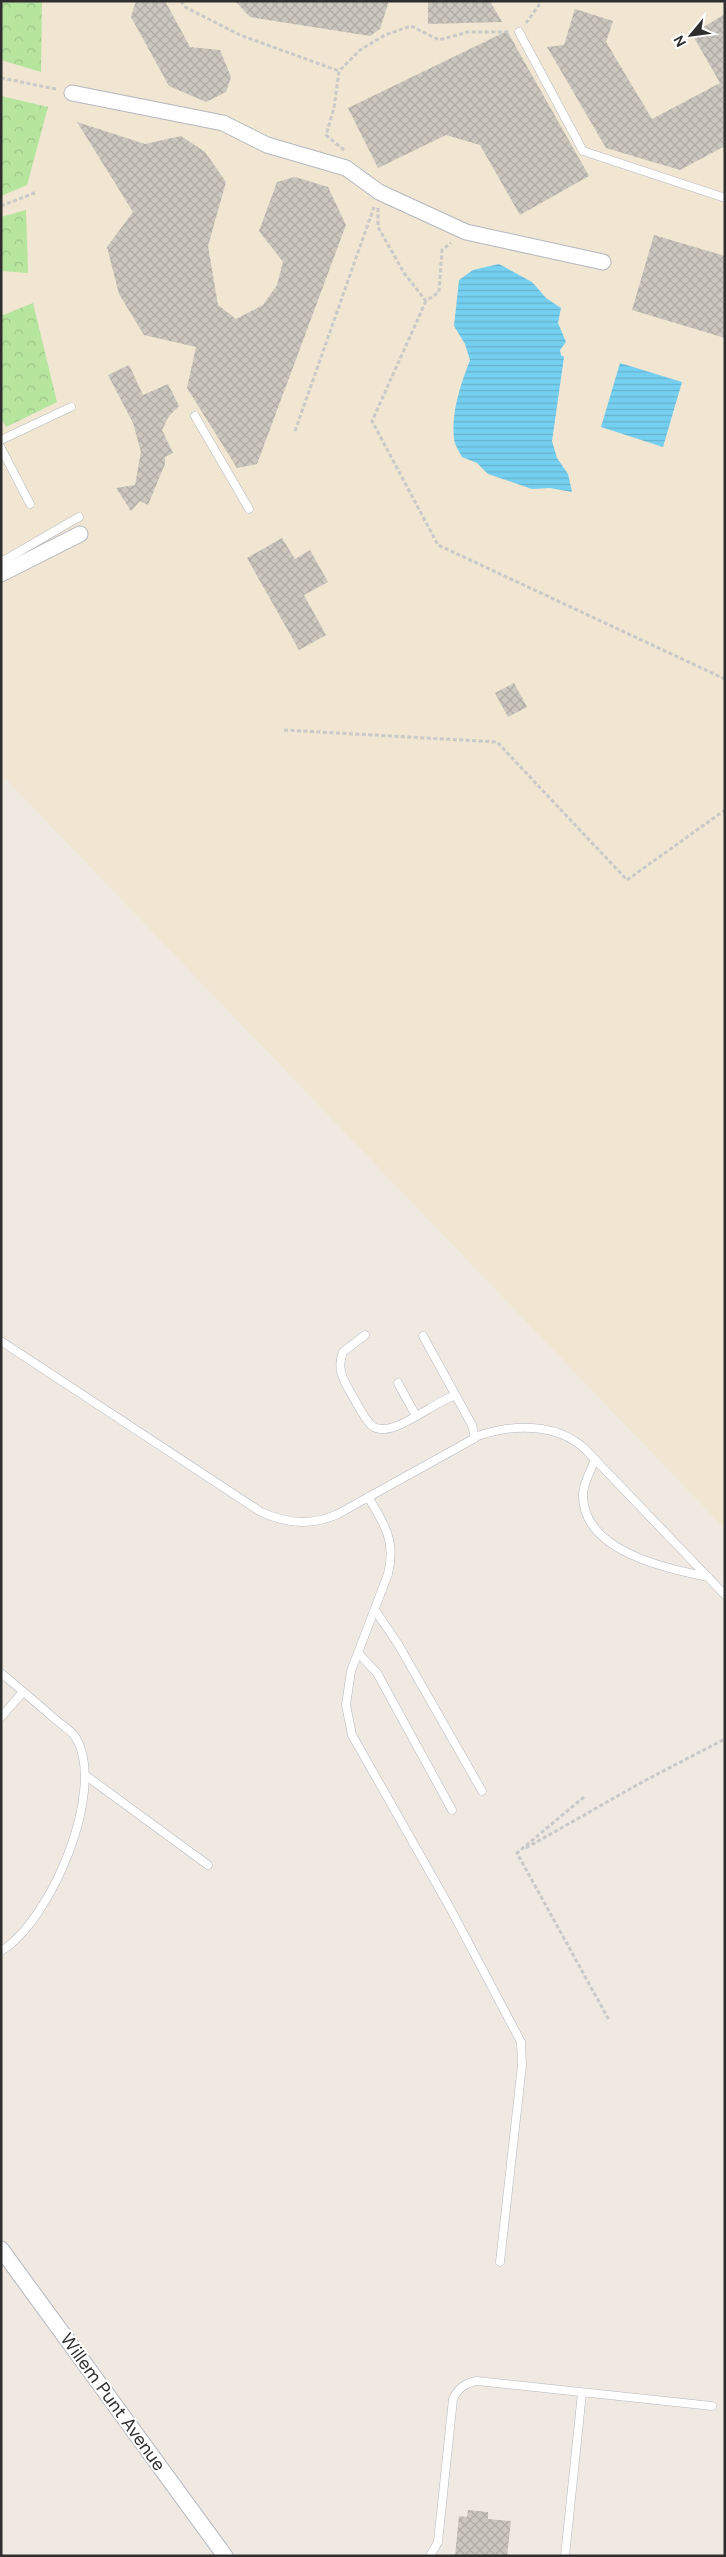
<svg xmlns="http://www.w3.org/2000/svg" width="726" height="2557" font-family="'DM Sans',sans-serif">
	<defs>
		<pattern id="forest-crowns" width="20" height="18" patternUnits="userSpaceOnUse" patternTransform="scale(1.25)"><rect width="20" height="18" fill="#b6e59e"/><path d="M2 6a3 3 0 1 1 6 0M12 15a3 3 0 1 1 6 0" fill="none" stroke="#9dc588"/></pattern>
		<pattern id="water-rules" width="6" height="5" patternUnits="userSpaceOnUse" patternTransform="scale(1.25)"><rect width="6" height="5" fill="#75cff0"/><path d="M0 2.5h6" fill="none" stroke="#66b2ce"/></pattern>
		<pattern id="building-cross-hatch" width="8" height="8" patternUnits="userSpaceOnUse" patternTransform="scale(1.25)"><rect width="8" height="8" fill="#cbc7bf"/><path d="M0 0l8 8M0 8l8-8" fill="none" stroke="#afaba4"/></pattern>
	</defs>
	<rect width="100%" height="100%" fill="#efe9e1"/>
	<path fill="#f0e6d1" d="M1,1H725V1529L1,774Z"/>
	<path fill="url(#forest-crowns)" d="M1,1H42L41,72L1,60Z
		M1,96L48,107L27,185L1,196Z
		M26,210L28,273L1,271V217Z
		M33,303L57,402L6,427L1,418V316Z"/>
	<path fill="url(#water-rules)" d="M499,264L532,282L546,298L561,308L558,323L566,342L560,350L561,355L564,357L552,441L557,458L568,474L572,492L550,488L532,489L488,474L477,463L462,457C459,451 454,444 454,438C451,413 461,383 470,360L465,344L454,326L459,280L473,270Z
		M620,363L682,382L663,447L601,427Z"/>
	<path fill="url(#building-cross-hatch)" d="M136,1H165L190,47L220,50L231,77L226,92L206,102L169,86L131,17Z
		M235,1H389L380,29L370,36L250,17Z
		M428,1H490L502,22L428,24Z
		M575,9L613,21L606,42L652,119L720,83L692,34L725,14V146L680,170L606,148L547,47L564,45Z
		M507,31L589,176L520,215L480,145L446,135L378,168L348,108Z
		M77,122L145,144L181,136L205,152L226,182L208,246L218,305L236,319L263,305L277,285L283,262L259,231L277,182L295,177L328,187L346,225L257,464L237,468L187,388L196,347L144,335L119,294L107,247L133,212Z
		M654,235L725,256V338L632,310Z
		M129,365L143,395L168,384L179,406L169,416L162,430L173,453L165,457V464L148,505L140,501L131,511L116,488L135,485L141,452L133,423L108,375Z
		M282,538L295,559L310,550L328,582L304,595L326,635L299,650L247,558Z
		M514,683L527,707L508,717L495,693Z
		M468,2510L488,2512V2519L511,2521L507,2556H455L459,2516L467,2517Z"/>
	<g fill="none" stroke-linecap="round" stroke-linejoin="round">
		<defs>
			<path id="lane" d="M519,32L583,151L725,198
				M195,416L249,509
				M1,440L71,407
				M1,448L30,504
				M1,562L79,517
				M365,1335L343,1352C336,1369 344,1381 352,1395C358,1405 363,1417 371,1425C389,1442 434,1401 454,1396
				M1,1341L261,1512C287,1524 312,1526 338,1514L475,1438L472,1425L423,1336
				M398,1383L416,1416
				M475,1437C510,1424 556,1422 585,1449L725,1595
				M595,1460C591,1470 584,1482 583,1493C581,1551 665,1568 708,1577
				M368,1497C385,1524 396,1542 388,1574L351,1671L346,1705L352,1735L449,1906L521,2042L522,2065L500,2262
				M375,1610L398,1644L482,1791
				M358,1653L377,1673L452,1810
				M1,1673C20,1689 38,1704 56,1720C62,1725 72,1731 76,1738C107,1790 50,1922 1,1951
				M1,1717L23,1692
				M85,1775L208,1865
				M430,2556L438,2542L453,2399C458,2388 465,2383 477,2381L712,2406
				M565,2556L582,2393"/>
			<path id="street" d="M72,93L223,123L267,145L346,168L379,192L466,232L603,262
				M1,574L80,534
				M1,2249L225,2556"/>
		</defs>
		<use href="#lane" stroke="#b4b7c1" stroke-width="9"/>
		<use href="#street" stroke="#b4b7c1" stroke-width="17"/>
		<path stroke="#c9c9c9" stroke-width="3" stroke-dasharray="4 2.5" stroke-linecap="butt" d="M181,1L185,7L240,35L339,71
			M526,23L542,1
			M1,78L56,89
			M344,150L326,135L334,108L339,71L360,50L385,35L411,26L439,40L468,32H509
			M1,206L37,192
			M378,208V227L404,273L426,301L439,292L442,250L451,243
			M426,301L372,421L438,545L725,679
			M295,431L374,207
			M284,730L497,742L627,880L725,810
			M584,1797L517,1853L609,2020
			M526,1848L644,1781L725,1739"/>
		<use href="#lane" stroke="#fff" stroke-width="8"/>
		<use href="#street" stroke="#fff" stroke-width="15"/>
	</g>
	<g text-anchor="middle" stroke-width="4" stroke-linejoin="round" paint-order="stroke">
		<g font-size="18" fill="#2e2e2e" stroke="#fff">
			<text transform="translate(113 2402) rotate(54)" y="6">Willem Punt Avenue</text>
		</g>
	</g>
	<rect width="726" height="2557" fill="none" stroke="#2e2e2e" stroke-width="5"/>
	<g transform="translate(691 35) rotate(241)" stroke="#ffffff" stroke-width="4" paint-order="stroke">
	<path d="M0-4L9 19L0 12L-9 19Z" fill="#2e2e2e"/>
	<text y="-8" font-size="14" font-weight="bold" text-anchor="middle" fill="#2e2e2e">N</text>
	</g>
</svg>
